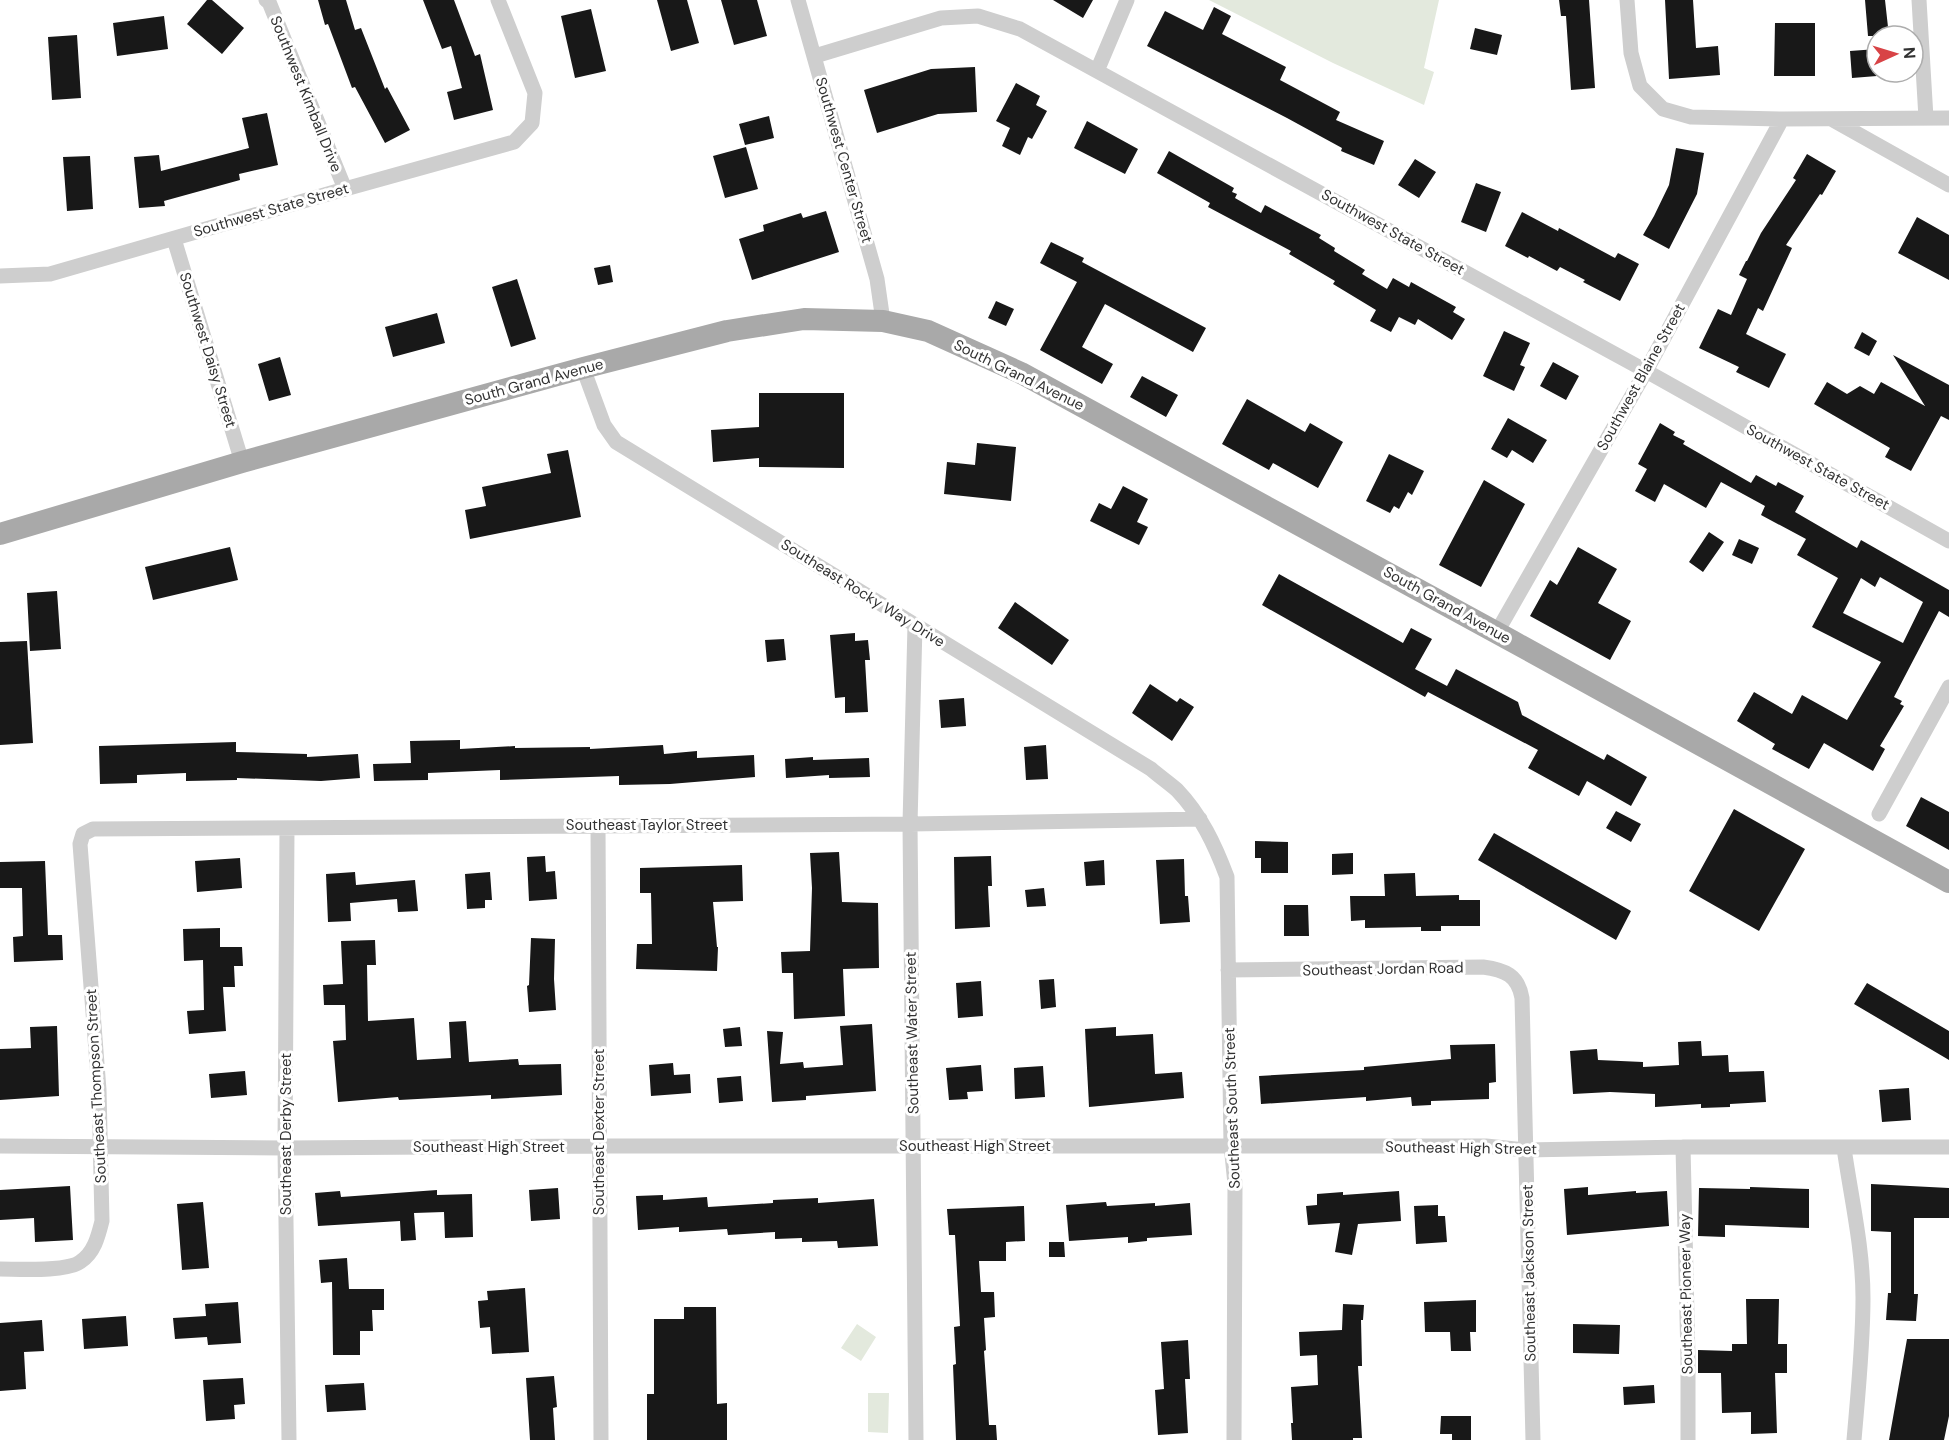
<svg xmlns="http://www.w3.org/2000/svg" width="1949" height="1440" font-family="'DM Sans',sans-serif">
	<rect width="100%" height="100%" fill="#fff"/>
	<path fill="#e3e9dd" d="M1209,0H1439L1424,68L1434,72L1424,105L1333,63Z
		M857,1324L876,1337L861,1361L841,1348Z
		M868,1393H889L888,1433L868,1432Z"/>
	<path fill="#181818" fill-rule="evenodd" d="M207,0H212L244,28L222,54L187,24Z
		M318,0H346L355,30L361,28L385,89L387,87L410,130L385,143L355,87L352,88L328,24L325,25Z
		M423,0H454L475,56L480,54L493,110L454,120L447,92L462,88L451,46L442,49Z
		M657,0H687L699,43L671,51Z
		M721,0H757L767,36L734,45Z
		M1053,0H1093L1083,18Z
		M1559,0H1589L1595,88L1571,90L1566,16H1561Z
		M1665,0H1693L1696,48L1718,46L1720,75L1669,79Z
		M1865,0H1885L1889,36H1868Z
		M1214,7L1231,16L1222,34L1286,67L1280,80L1340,112L1336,120L1384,141L1374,165L1341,151L1342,148L1287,118L1147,46L1165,11L1203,30Z
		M591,9L606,71L575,78L561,16Z
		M164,16L168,49L117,56L113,23Z
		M1775,23H1815V76H1774Z
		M1475,28L1502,35L1497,55L1470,49Z
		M77,35L81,98L52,100L48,37Z
		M1877,49V76L1852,78L1850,51Z
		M975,67L977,112L938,114L877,133L864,90L931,69Z
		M1016,83L1040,96L1036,105L1047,111L1032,139L1028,137L1020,155L1002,146L1010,128L996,121Z
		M267,113L278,165L239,174L240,180L164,201L165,206L139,208L134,157L159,155L161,171L249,148L242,118Z
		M769,116L774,138L745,145L739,124Z
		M1087,121L1138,149L1125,174L1074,148Z
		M746,147L758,189L725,198L713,156Z
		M1676,148L1704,153L1697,194L1669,249L1643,235L1654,216L1669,185Z
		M1169,151L1234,188L1232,192L1237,194L1235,198L1261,213L1265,205L1321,235L1319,238L1335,248L1334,251L1365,270L1362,274L1387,289L1393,278L1409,287L1411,282L1456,307L1453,312L1465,319L1452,340L1418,319L1415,325L1399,317L1391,332L1370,321L1376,310L1333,284L1335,281L1289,254L1291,251L1208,207L1210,203L1157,173Z
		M1807,154L1836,171L1822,195L1820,194L1786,245L1792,248L1779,276L1763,311L1758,308L1746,334L1786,354L1769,388L1736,372L1739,367L1699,348L1718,309L1731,315L1747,279L1739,275L1746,261H1747L1761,233L1796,180L1793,178Z
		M90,156L93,209L67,211L63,157Z
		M1415,159L1436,172L1419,198L1398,185Z
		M1476,183L1501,192L1486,232L1461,222Z
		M826,211L839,252L752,280L739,239L764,231L763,225L801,213L803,218Z
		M1522,212L1558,231L1559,228L1615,258L1618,253L1639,264L1620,301L1583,282L1585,280L1560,267L1557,271L1529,256L1528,258L1505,246Z
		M1917,217L1949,235V280L1898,253Z
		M1051,242L1084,258L1082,262L1206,328L1193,352L1105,304L1082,347L1113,364L1102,384L1040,350L1077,282L1040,263Z
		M610,265L613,282L598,285L594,268Z
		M517,279L536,339L511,347L492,287Z
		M996,301L1014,309L1006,326L988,318Z
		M437,313L445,343L393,357L385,327Z
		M1504,331L1530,343L1520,365L1525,367L1514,391L1483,376Z
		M1862,332L1877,341L1869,356L1854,348Z
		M1893,355L1949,385V420L1941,416L1911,471L1885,457L1890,448L1814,404L1827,382L1847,394L1860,386L1874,394L1881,382L1925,406Z
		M280,357L291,395L269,401L258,364Z
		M1553,362L1579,376L1566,400L1540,386Z
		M1142,376L1178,395L1166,417L1130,397Z
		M759,393H844V468L759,467V458L713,462L711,430L759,427Z
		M1247,399L1305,432L1310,423L1343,442L1318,488L1273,463L1269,470L1222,444Z
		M1508,418L1547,440L1533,463L1512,450L1507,458L1491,449Z
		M1660,423L1675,432L1673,435L1685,441L1683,444L1751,483L1756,475L1776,486L1778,482L1804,496L1795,512L1857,548L1861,540L1949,590V617L1939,611L1894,697L1902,701L1900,704L1904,706L1880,746L1885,749L1873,771L1824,743L1809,769L1772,749L1775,744L1737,721L1754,692L1792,714L1802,695L1847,720L1881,662L1812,627L1838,578L1797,555L1806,539L1761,515L1765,506L1721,482L1706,508L1664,484L1655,502L1635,491L1647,469L1638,464ZM1880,577L1923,602L1903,643L1843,613L1861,578L1875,587Z
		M977,443L1016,447L1011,501L944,494L947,462L975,465Z
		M568,450L581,517L470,539L465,510L486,506L482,487L551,473L547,454Z
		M1389,454L1424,471L1412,495L1408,492L1399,509L1394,506L1390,513L1366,501Z
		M1484,480L1525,504L1481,587L1439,565Z
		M1123,486L1148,499L1137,522L1148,527L1139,545L1090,521L1099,503L1111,509Z
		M1709,532L1724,542L1703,572L1689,562Z
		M1739,539L1759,548L1752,564L1732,555Z
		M230,547L238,580L153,600L145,567Z
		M1578,547L1617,569L1598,603L1631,621L1610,660L1530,616L1550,580L1557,585Z
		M1279,574L1403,643L1411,628L1432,639L1415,669L1447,686L1456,669L1518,702L1522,715L1604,760L1607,754L1647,777L1631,806L1587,781L1579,796L1528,768L1538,750L1428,692L1425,697L1262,605Z
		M57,591L61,649L30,651L27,593Z
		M1015,602L1069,640L1052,665L998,628Z
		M855,633V641L868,640L870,660H865L868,712L845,713V697L835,698L830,635Z
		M784,639L786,660L767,662L765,640Z
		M27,641L33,743L0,745V642Z
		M1150,684L1177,702L1180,698L1194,707L1172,741L1132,713Z
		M964,698L966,726L941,728L939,700Z
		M460,740V749L515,746V748L590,747V749L663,745L664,754L697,751V758L754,755L755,777L670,784L619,785V776L500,780V770L428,773V780L374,781L373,764L411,763L410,741Z
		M236,742V752L307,754V757L358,754L360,778L321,781L237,778V780L186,781V773L137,775V783L100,784L99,746Z
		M1046,745L1048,779L1026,780L1024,747Z
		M813,757V760L869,758L870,777L829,778V775L786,778L785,759Z
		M1921,797L1949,812V850L1906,826Z
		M1734,809L1805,849L1759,931L1689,891Z
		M1616,811L1641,824L1631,842L1606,828Z
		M1494,833L1631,911L1616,940L1478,860Z
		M1255,841L1288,842V873H1261V858H1255Z
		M839,852L842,902L878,903L879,968L843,969L845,1016L794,1019L793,973H782L781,952L810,951L812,888L810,853Z
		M1353,853V874L1332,875V854Z
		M545,856L546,872L555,871L557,899L529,901L527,857Z
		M991,856L992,886H988L990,927L955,929L954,857Z
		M240,858L242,888L197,892L195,861Z
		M1184,859L1185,896H1188L1190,922L1160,924L1156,860Z
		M1104,860L1105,885L1086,886L1084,862Z
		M45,861L48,935H62L63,960L14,962L13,937L23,936L22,888H0V862Z
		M742,865L743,901L713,902L717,947H718L717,971L636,969L637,944H652L651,893H640V868Z
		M355,872L356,885L415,880L418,911L398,912L397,899L350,903L351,921L328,922L326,874Z
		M490,872L492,900H485V908L467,909L465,874Z
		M1415,873L1416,896L1459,895V900H1480V926H1441V931H1421V927L1365,928V920L1351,921L1350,896H1385L1384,874Z
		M1044,888L1046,906L1027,907L1025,890Z
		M1284,905H1308L1309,936H1284Z
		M220,928V947H242L243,966H234L235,987H223L226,1031L189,1034L187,1011L204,1010L203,960L184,961L183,929Z
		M531,938L555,939L554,979L556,1010L529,1012L527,986L529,985Z
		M375,940L376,965H367L368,1021L414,1018L417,1060L451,1058L449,1022L466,1021L469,1062L518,1059L519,1065L561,1064L562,1095L491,1099V1095L399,1100L398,1097L338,1102L333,1041L346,1040L345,1005H324L323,985L343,984L341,941Z
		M1054,979L1056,1007L1041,1009L1039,980Z
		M981,981L983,1016L958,1018L956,983Z
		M1867,983L1949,1031V1060L1854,1004Z
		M872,1024L876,1091L806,1096V1100L772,1102L767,1031L783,1032L780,1064L803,1062L804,1068L843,1065L840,1026Z
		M57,1026L59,1096L0,1100V1049L31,1048L30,1027Z
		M740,1027L742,1046L725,1047L723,1029Z
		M1116,1027V1036L1153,1034L1155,1074L1182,1072L1184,1098L1089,1107L1085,1029Z
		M1701,1041L1702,1056L1728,1055L1729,1072L1764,1071L1766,1102L1730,1104V1107L1701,1108V1104L1655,1107V1094L1610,1092L1573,1094L1570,1051L1597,1049L1598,1060L1643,1062V1067L1679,1065L1678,1042Z
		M1495,1044L1496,1082L1489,1083V1099L1431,1101V1105L1412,1106L1411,1097L1366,1101V1097L1261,1104L1259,1076L1364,1070V1067L1451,1059L1450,1045Z
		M673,1063L674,1075L690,1074L691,1093L651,1096L649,1065Z
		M981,1065L983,1091L967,1092L968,1099L949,1100L946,1068Z
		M1043,1066L1045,1097L1015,1099L1014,1068Z
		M245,1071L247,1095L211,1098L209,1074Z
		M741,1076L743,1101L719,1103L717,1078Z
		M1909,1088L1911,1120L1882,1122L1879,1090Z
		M1871,1184L1949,1188V1218H1914V1294H1918L1916,1321L1886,1320L1888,1293H1891V1232L1871,1231Z
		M70,1186L73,1240L35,1242L34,1218L0,1220V1190Z
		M1588,1187V1195L1636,1191V1193L1667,1191L1669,1226L1567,1235L1564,1189Z
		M1750,1187L1809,1189V1228L1725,1225V1237L1698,1236L1699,1188L1750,1189Z
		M558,1188L560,1219L531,1221L529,1190Z
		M437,1190V1195L472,1194L473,1237L445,1238L444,1212L414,1213L416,1240L401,1241L400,1221L318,1226L315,1193L340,1191L341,1197Z
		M1399,1191L1401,1221L1358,1224L1352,1255L1335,1252L1340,1223L1308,1225L1306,1206L1317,1205V1194L1343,1192V1195Z
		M663,1195V1200L707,1197L708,1207L773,1203V1200L818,1198V1203L874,1199L878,1246L838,1248L837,1241L802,1242V1238L775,1239V1232L728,1235L727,1229L679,1232V1227L638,1230L636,1196Z
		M203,1202L209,1268L182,1270L177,1204Z
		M1106,1202L1107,1206L1155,1203V1206L1190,1203L1192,1235L1147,1238V1241L1128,1243V1237L1069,1241L1066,1205Z
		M1438,1205V1216H1445L1447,1242L1416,1244L1414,1206Z
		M1024,1206L1025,1241L1006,1242V1261H979L981,1292H994L995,1317L984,1318L986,1350L984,1351L989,1425H996L997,1440H956L953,1365L956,1364L954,1327L960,1326L955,1235H949L947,1209Z
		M1049,1242H1064L1065,1257H1049Z
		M347,1258L349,1289H384V1310H372L373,1331H360V1355H333L332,1282L321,1283L319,1260Z
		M525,1288L529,1352L492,1354L490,1327L480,1328L478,1301L488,1300L487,1291Z
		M1746,1299H1779L1778,1344H1787V1373H1775L1777,1433L1751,1434V1412L1722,1413L1721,1373H1698V1350L1732,1351V1344H1747Z
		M1476,1300V1332H1470L1471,1351H1451L1450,1332H1425L1424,1302Z
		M238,1302L241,1343L208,1345L207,1337L175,1339L173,1318L206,1316L205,1304Z
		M1343,1304L1364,1305L1363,1320H1361L1362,1366H1358L1362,1438H1353V1440H1292L1291,1423H1293L1291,1387L1318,1385L1317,1355L1300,1356L1299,1332L1342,1330Z
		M684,1307H716L717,1404L727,1403V1440H647V1394H654V1319H684Z
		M126,1316L128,1346L84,1349L82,1319Z
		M42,1320L44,1351L24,1352L26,1389L0,1391V1323Z
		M1573,1324L1620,1325L1619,1354L1573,1353Z
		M1907,1339H1949V1416L1944,1440H1889Z
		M1188,1340L1190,1379H1185L1188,1433L1158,1435L1155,1390L1164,1389L1161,1342Z
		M554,1376L557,1407L553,1408L555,1440H530L526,1378Z
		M243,1378L245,1404L234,1405L235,1419L206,1421L203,1380Z
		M364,1383L366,1410L327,1412L325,1385Z
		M1654,1385L1655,1403L1624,1405L1623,1387Z
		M1441,1416H1471V1440H1452V1434H1440Z"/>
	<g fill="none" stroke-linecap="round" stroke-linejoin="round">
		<path stroke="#cecece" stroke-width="15" d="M266,0L269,2L345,189
			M798,0L877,279L883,321
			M1627,0L1631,53L1640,86L1663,109L1691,117L1782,119L1949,118
			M1919,0L1926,118
			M815,56L941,18L978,16L1020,29L1646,371L1949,541
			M1097,71L1127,0
			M1833,120L1949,185
			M174,239L242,462
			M0,276L50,274L345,189L514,142L532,123L535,93L498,0
			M583,368L604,425L616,442L1151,769C1159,776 1169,783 1177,790C1201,815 1215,845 1227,877L1231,1145L1235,1184L1234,1440
			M915,625L910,824L916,1440
			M1497,632L1646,371L1782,119
			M1879,814L1949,687
			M598,825L601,1440
			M287,828L285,1148L289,1440
			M1228,970L1483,967C1505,970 1518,975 1522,998L1533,1440
			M0,1146L285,1148L599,1146H1486L1526,1150L1683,1147H1949
			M1683,1147L1688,1358V1440
			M1844,1148C1851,1197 1863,1248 1863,1298C1863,1345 1858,1393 1854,1440
			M0,1269C19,1269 66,1272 80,1262C94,1253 98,1237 102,1221L99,1090L80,844L83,834L93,829L910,824L1200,819"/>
		<path stroke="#a9a9a9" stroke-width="22" d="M0,534L242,462L583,368L727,331L804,319L883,321L928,331L1021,373L1512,641L1949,882"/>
	</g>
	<g text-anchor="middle" stroke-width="6" stroke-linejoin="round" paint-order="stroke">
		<g font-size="15" fill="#313131" stroke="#fff">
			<text transform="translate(306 94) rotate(68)" y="5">Southwest Kimball Drive</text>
			<text transform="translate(844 160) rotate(74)" y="5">Southwest Center Street</text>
			<text transform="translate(271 210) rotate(-16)" y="5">Southwest State Street</text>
			<text transform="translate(1393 232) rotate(29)" y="5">Southwest State Street</text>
			<text transform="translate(208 350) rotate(73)" y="5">Southwest Daisy Street</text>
			<text transform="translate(1019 375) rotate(26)" y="5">South Grand Avenue</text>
			<text transform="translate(1641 377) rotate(-61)" y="5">Southwest Blaine Street</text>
			<text transform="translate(534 382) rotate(-15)" y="5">South Grand Avenue</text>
			<text transform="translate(1818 467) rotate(29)" y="5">Southwest State Street</text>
			<text transform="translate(863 593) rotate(32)" y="5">Southeast Rocky Way Drive</text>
			<text transform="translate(1447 605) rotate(29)" y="5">South Grand Avenue</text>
			<text x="647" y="830">Southeast Taylor Street</text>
			<text transform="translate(1383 969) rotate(-1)" y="5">Southeast Jordan Road</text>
			<text transform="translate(912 1033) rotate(-91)" y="5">Southeast Water Street</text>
			<text transform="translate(96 1086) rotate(-93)" y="5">Southeast Thompson Street</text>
			<text transform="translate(1232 1108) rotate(-92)" y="5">Southeast South Street</text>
			<text transform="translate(599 1132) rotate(-90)" y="5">Southeast Dexter Street</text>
			<text transform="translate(286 1134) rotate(-90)" y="5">Southeast Derby Street</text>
			<text x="975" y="1151">Southeast High Street</text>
			<text x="489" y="1152">Southeast High Street</text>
			<text transform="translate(1461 1148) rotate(1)" y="5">Southeast High Street</text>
			<text transform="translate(1529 1273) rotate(-91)" y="5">Southeast Jackson Street</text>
			<text transform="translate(1686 1294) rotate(-91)" y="5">Southeast Pioneer Way</text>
		</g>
	</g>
	<g transform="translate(1895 54) rotate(86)"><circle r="28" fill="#ffffff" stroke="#adadad" stroke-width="1.5"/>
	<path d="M0-4.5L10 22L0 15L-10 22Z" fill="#d84346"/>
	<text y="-9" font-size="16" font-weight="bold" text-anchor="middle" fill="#313131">N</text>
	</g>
</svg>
